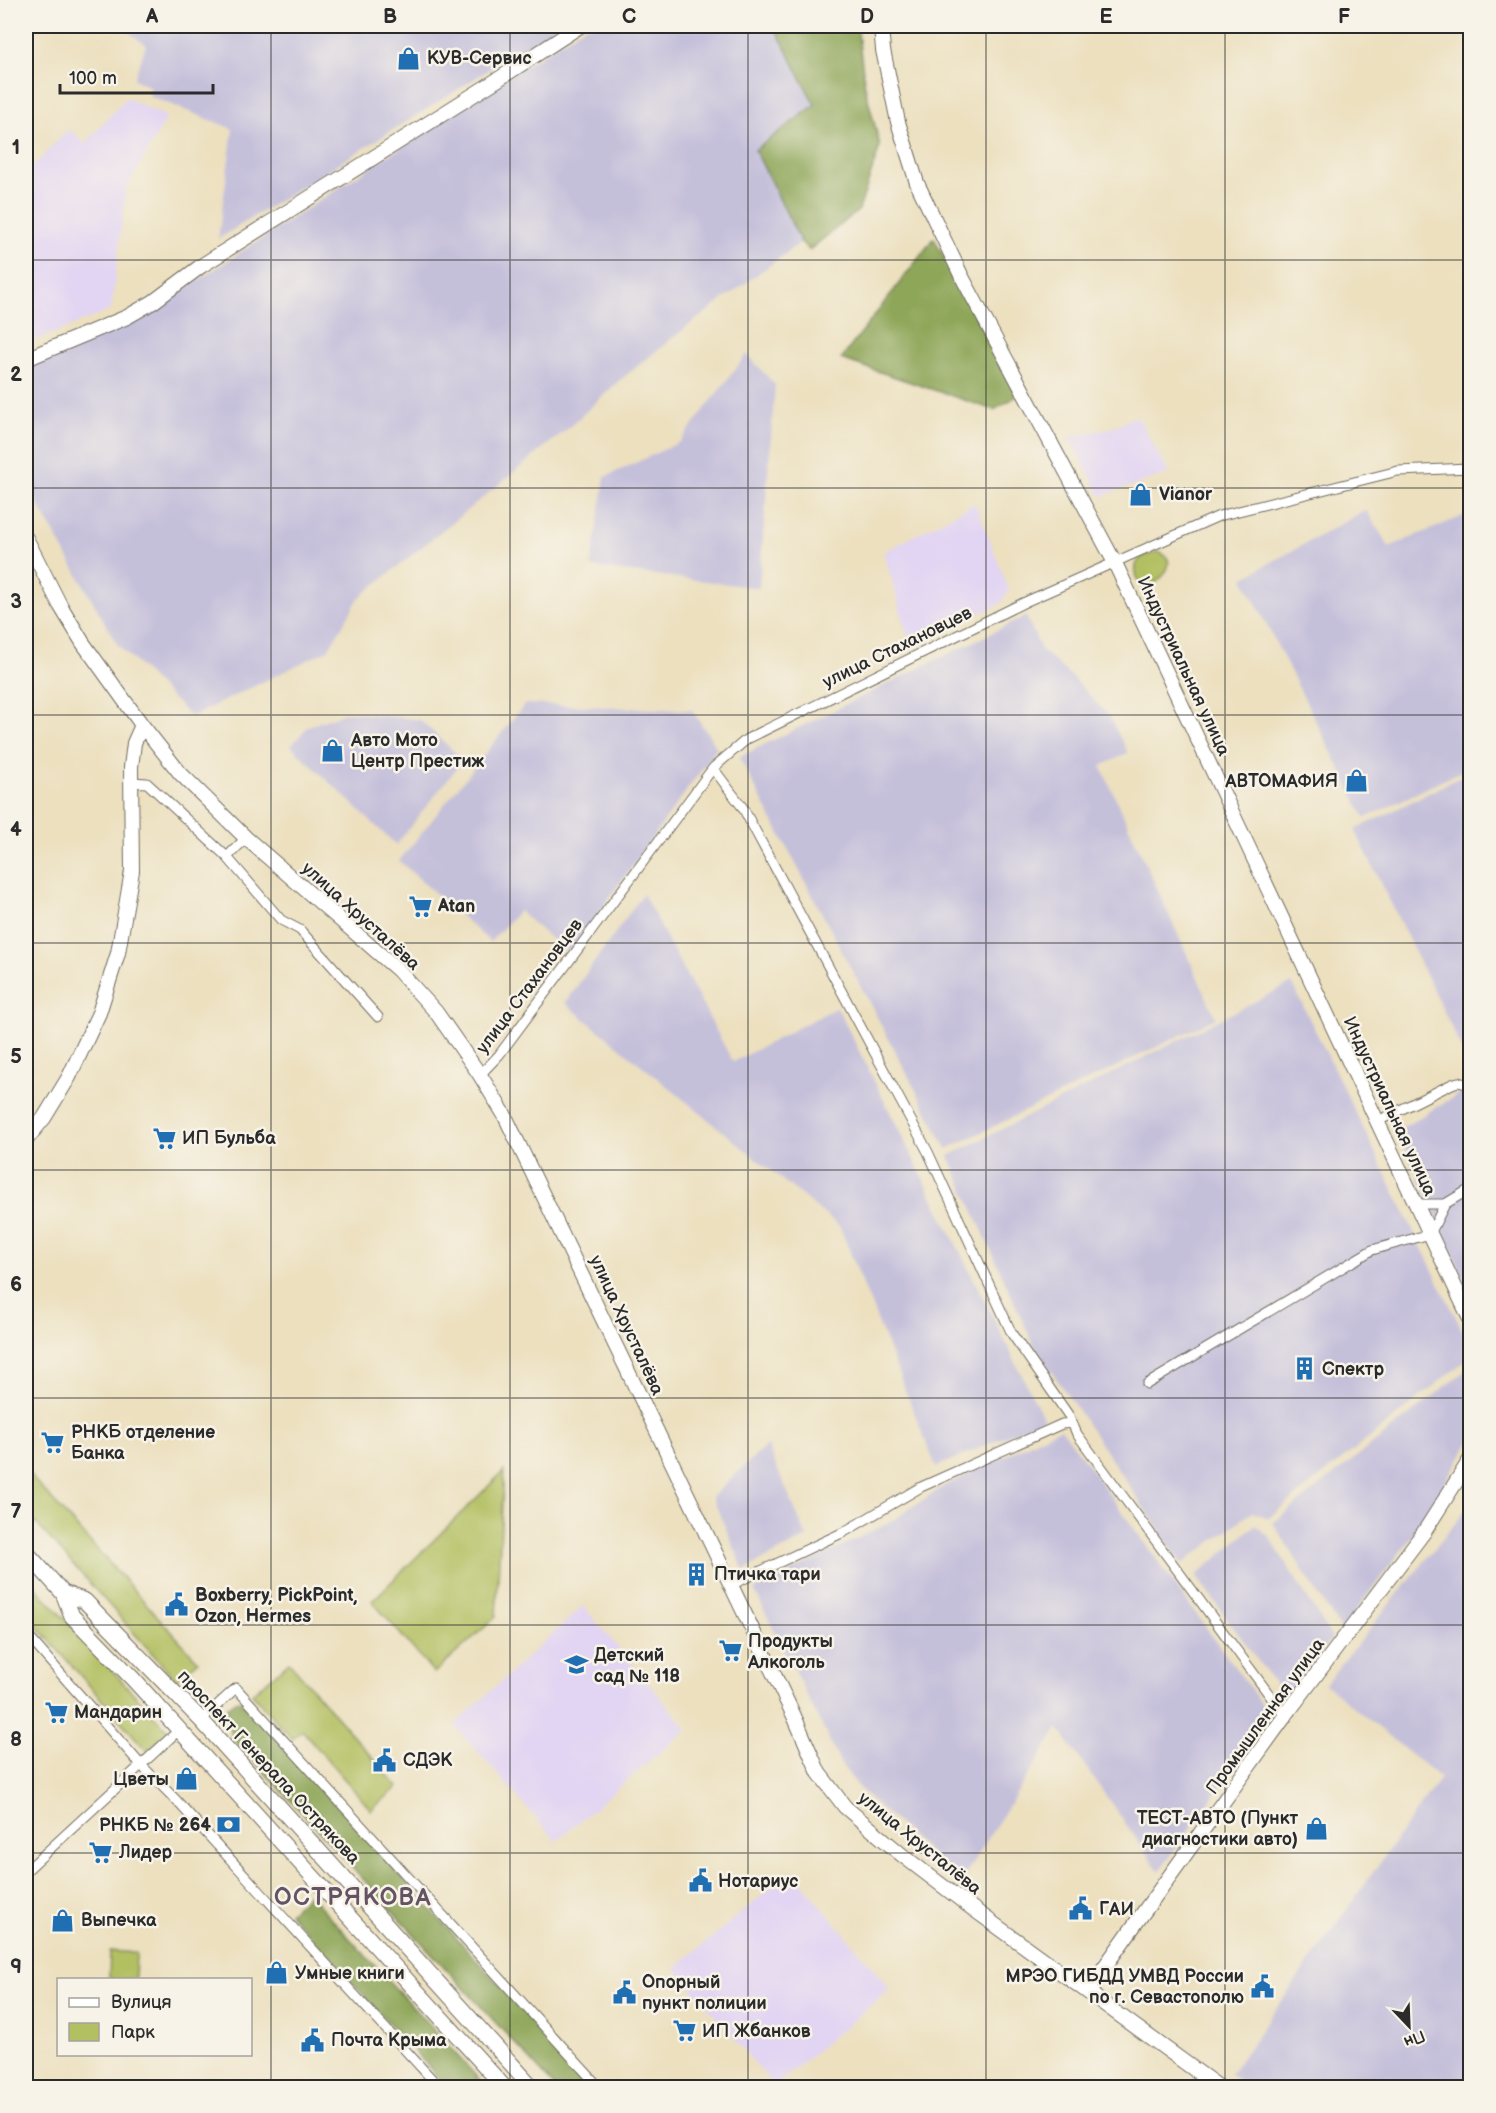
<svg xmlns="http://www.w3.org/2000/svg" width="1496" height="2113" font-family="'Balsamiq Sans',sans-serif">
	<rect width="100%" height="100%" fill="#f7f3e8"/>
	<filter id="ink" filterUnits="userSpaceOnUse"><feTurbulence type="fractalNoise" baseFrequency=".0167" numOctaves="2"/><feDisplacementMap in="SourceGraphic" scale="12" xChannelSelector="R" yChannelSelector="G"/><feConvolveMatrix kernelMatrix="1 2 1 2 8 2 1 2 1" color-interpolation-filters="sRGB"/></filter>
	<filter id="wash" filterUnits="userSpaceOnUse"><feTurbulence type="fractalNoise" baseFrequency=".008" numOctaves="4" result="noise"/><feDisplacementMap in="SourceGraphic" scale="24" xChannelSelector="R" yChannelSelector="G"/><feGaussianBlur stdDeviation="1.35" result="paint"/><feColorMatrix in="noise" values="0 0 0 0 0 0 0 0 0 0 0 0 0 0 0 0 0 1.4 0 .05"/><feComposite in="paint" operator="in"/></filter>
	<g filter="url(#wash)">
		<rect width="100%" height="100%" fill="#ece0bf"/>
		<path fill="#e2d4f3" d="M126,98L167,117L126,189L111,310L26,344V174L69,129L85,144Z
			M1137,416L1169,473L1101,496L1069,437L1109,429Z
			M975,503L1009,590L1000,604L920,641L907,634L884,552Z
			M583,1606L687,1729L556,1841L454,1725Z
			M792,1871L890,1989L774,2086L675,1968Z"/>
		<path fill="#c5c0da" d="M121,26H248L246,31L249,26H557L457,90L218,239L233,129L149,96L151,87L134,79L146,45Z
			M586,26H774L815,105L755,150L801,242L689,325L619,381L566,430L359,598L328,650L191,717L117,644L26,483V365L145,315Z
			M747,354L775,385L759,588L591,567L605,477L680,442Z
			M1366,510L1389,547L1470,513V767L1365,818L1243,578Z
			M1026,616L1041,649L1074,679L1109,716L1128,753L1101,766L1216,1018L947,1149L739,757Z
			M525,704L692,710L717,748L569,954L519,911L490,942L399,861Z
			M349,712L420,720L463,760L396,845L291,746L308,726Z
			M1470,772V1065L1355,830Z
			M643,894L733,1062L837,1007L1044,1419L936,1467L840,1227L565,1003Z
			M1292,983L1470,1346V1353L1465,1361L1269,1518L1252,1512L1182,1564L1033,1344L949,1156Z
			M1462,1092L1470,1106V1291L1397,1131Z
			M1470,1367V1441L1414,1534L1341,1630L1273,1523Z
			M1061,1428L1271,1717L1159,1871L1058,1728L961,1881L859,1788L841,1764L754,1590L890,1522L944,1486Z
			M767,1445L807,1537L744,1570L712,1497Z
			M1470,1505V2087H1248L1230,2074L1440,1778L1325,1684Z
			M1255,1525L1269,1536L1332,1638L1285,1698L1196,1576Z"/>
		<path fill="#b3c062" stroke="#6f7646" stroke-width="1.5" d="M1157,552C1182,558 1161,584 1145,588C1136,581 1131,565 1142,557C1146,555 1152,554 1157,552Z
			M26,1471L198,1661L176,1680L26,1512Z
			M504,1471L496,1617L434,1673L372,1601Z
			M26,1577L169,1732L147,1751L26,1614Z
			M289,1662L398,1787L371,1810L302,1730L292,1739L252,1694Z
			M110,1951L136,1953L135,1979H109Z"/>
		<path fill="#8ea658" stroke="#5c6842" stroke-width="1.5" d="M774,26H857L865,87L880,146L859,210L809,250L801,242L755,150L815,105Z
			M934,238L1017,396L994,410L841,359Z
			M236,1701L242,1702L592,2087H555L233,1738L228,1724L227,1707Z
			M309,1894L486,2087H447L289,1913Z"/>
	</g>
	<g filter="url(#ink)">
		<g fill="none" stroke-linecap="round" stroke-linejoin="round">
			<defs>
				<path id="street" d="M713,768L743,808L928,1152L1012,1334L1069,1416L1077,1434L1285,1716
					M131,782L147,783L227,857
					M246,838L227,857L281,920L300,930L378,1017
					M480,1075L499,1055L713,768L747,739L1025,602L1219,516L1398,471L1470,468
					M1378,1121L1452,1084L1458,1082L1470,1085
					M1415,1204H1445
					M1147,1384L1372,1250L1430,1234L1445,1204L1470,1189
					M731,1585L844,1532L921,1487L1062,1424L1072,1423
					M26,1634L141,1765L175,1799L440,2088
					M201,1720L236,1688L600,2088
					M26,1871L179,1730"/>
				<path id="secondary" d="M881,26L883,50L898,122L917,183L961,275L1115,563L1470,1319
					M26,359L127,317L153,302L201,266L497,80L580,26
					M26,538L60,605L83,643L142,725L180,773L246,838L398,970L436,1012L480,1075L504,1114L794,1716L819,1773L845,1807L902,1855L965,1903L1220,2088
					M26,1140L44,1118L69,1077L99,1013L118,953L132,871L131,767L134,743L142,725
					M1091,1994L1096,1979L1138,1920L1285,1716L1424,1532L1470,1460"/>
				<path id="primary" d="M26,1552L63,1593L72,1616L133,1679L505,2088
					M63,1593L85,1601L201,1720L533,2088"/>
			</defs>
			<use href="#street" stroke="#6f6a5f" stroke-width="11"/>
			<use href="#secondary" stroke="#6f6a5f" stroke-width="16"/>
			<use href="#primary" stroke="#6f6a5f" stroke-width="17"/>
			<use href="#street" stroke="#fff" stroke-width="9"/>
			<use href="#secondary" stroke="#fff" stroke-width="14"/>
			<use href="#primary" stroke="#fff" stroke-width="15"/>
		</g>
	</g>
	<path fill="none" stroke="#2b2b2b" stroke-width="1.5" stroke-opacity="0.55" d="M271,26V2088M510,26V2088M748,26V2088M986,26V2088M1225,26V2088M26,260H1470M26,488H1470M26,715H1470M26,943H1470M26,1170H1470M26,1398H1470M26,1625H1470M26,1853H1470"/>
	<defs>
		<symbol id="shop-bare" viewBox="-9 -9 18 18"><path d="M-5-2.5h2.3a2.7 3.5 0 0 1 5.4 0H5L5.5 6h-11ZM-1.5-2.5h3a1.5 2.3 0 0 0-3 0Z" fill="#1f6fb2" stroke="#f7f3e8" stroke-width="2.5" paint-order="stroke"/></symbol>
		<symbol id="supermarket-bare" viewBox="-9 -9 18 18"><path d="M-6-5.5h2.5l.6 2H6L4.5 2H-2.5L-4.4-4H-6ZM-1.5 3.2a1.3 1.3 0 1 0 .1 0ZM3 3.2a1.3 1.3 0 1 0 .1 0Z" fill="#1f6fb2" stroke="#f7f3e8" stroke-width="2.5" paint-order="stroke"/></symbol>
		<symbol id="building-bare" viewBox="-9 -9 18 18"><path d="M-4-6H4V6H1V3H-1V6H-4ZM-2.5-4.3h1.7v1.8h-1.7ZM.8-4.3h1.7v1.8H.8ZM-2.5-1h1.7V.8h-1.7ZM.8-1h1.7V.8H.8Z" fill="#1f6fb2" stroke="#f7f3e8" stroke-width="2.5" paint-order="stroke"/></symbol>
		<symbol id="civic-bare" viewBox="-9 -9 18 18"><path d="M-.6-6.5H3V-4.5H.6V-3L4-1V1h2V6H-6V1h2V-1L-.6-3ZM-1.2 2.5V6h2.4V2.5Z" fill="#1f6fb2" stroke="#f7f3e8" stroke-width="2.5" paint-order="stroke"/></symbol>
		<symbol id="school-bare" viewBox="-9 -9 18 18"><path d="M0-5L7-2L0 1L-7-2ZM-4 1L0 2.5L4 1V4Q0 6-4 4Z" fill="#1f6fb2" stroke="#f7f3e8" stroke-width="2.5" paint-order="stroke"/></symbol>
		<symbol id="bank-bare" viewBox="-9 -9 18 18"><path d="M-6-4H6V4H-6ZM0-2.3a2.3 2.3 0 1 0 0 4.6a2.3 2.3 0 1 0 0-4.6Z" fill="#1f6fb2" stroke="#f7f3e8" stroke-width="2.5" paint-order="stroke"/></symbol>
	</defs>
	<g fill-rule="evenodd">
		<use href="#shop-bare" x="392" y="42" width="33" height="33"/>
		<use href="#shop-bare" x="1124" y="478" width="33" height="33"/>
		<use href="#shop-bare" x="316" y="734" width="33" height="33"/>
		<use href="#shop-bare" x="1340" y="764" width="33" height="33"/>
		<use href="#supermarket-bare" x="404" y="890" width="33" height="33"/>
		<use href="#supermarket-bare" x="148" y="1122" width="33" height="33"/>
		<use href="#building-bare" x="1288" y="1352" width="33" height="33"/>
		<use href="#supermarket-bare" x="36" y="1426" width="33" height="33"/>
		<use href="#building-bare" x="680" y="1558" width="33" height="33"/>
		<use href="#civic-bare" x="160" y="1588" width="33" height="33"/>
		<use href="#supermarket-bare" x="714" y="1634" width="33" height="33"/>
		<use href="#school-bare" x="560" y="1648" width="33" height="33"/>
		<use href="#supermarket-bare" x="40" y="1696" width="33" height="33"/>
		<use href="#civic-bare" x="368" y="1744" width="33" height="33"/>
		<use href="#shop-bare" x="170" y="1762" width="33" height="33"/>
		<use href="#bank-bare" x="212" y="1808" width="33" height="33"/>
		<use href="#shop-bare" x="1300" y="1812" width="33" height="33"/>
		<use href="#supermarket-bare" x="84" y="1836" width="33" height="33"/>
		<use href="#civic-bare" x="684" y="1864" width="33" height="33"/>
		<use href="#civic-bare" x="1064" y="1892" width="33" height="33"/>
		<use href="#shop-bare" x="46" y="1904" width="33" height="33"/>
		<use href="#shop-bare" x="260" y="1956" width="33" height="33"/>
		<use href="#civic-bare" x="1246" y="1970" width="33" height="33"/>
		<use href="#civic-bare" x="608" y="1976" width="33" height="33"/>
		<use href="#supermarket-bare" x="668" y="2014" width="33" height="33"/>
		<use href="#civic-bare" x="296" y="2024" width="33" height="33"/>
	</g>
	<g text-anchor="middle" stroke-width="5" stroke-linejoin="round" paint-order="stroke">
		<g font-size="18" font-weight="bold" fill="#2b2b2b" stroke="#f7f3e8" text-anchor="start">
			<text x="427" y="64">КУВ-Сервис</text>
			<text x="1159" y="500">Vianor</text>
			<text x="351" y="746">Авто Мото<tspan x="351" dy="21">Центр Престиж</tspan></text>
			<text x="1338" y="787" text-anchor="end">АВТОМАФИЯ</text>
			<text x="438" y="912">Atan</text>
			<text x="182" y="1144">ИП Бульба</text>
			<text x="1322" y="1375">Спектр</text>
			<text x="71" y="1438">РНКБ отделение<tspan x="71" dy="21">Банка</tspan></text>
			<text x="714" y="1580">Птичка тари</text>
			<text x="195" y="1601">Boxberry, PickPoint,<tspan x="195" dy="21">Ozon, Hermes</tspan></text>
			<text x="748" y="1647">Продукты<tspan x="748" dy="21">Алкоголь</tspan></text>
			<text x="594" y="1661">Детский<tspan x="594" dy="21">сад № 118</tspan></text>
			<text x="74" y="1718">Мандарин</text>
			<text x="403" y="1766">СДЭК</text>
			<text x="169" y="1785" text-anchor="end">Цветы</text>
			<text x="1298" y="1824" text-anchor="end">ТЕСТ-АВТО (Пункт<tspan x="1298" dy="21">диагностики авто)</tspan></text>
			<text x="211" y="1831" text-anchor="end">РНКБ № 264</text>
			<text x="119" y="1858">Лидер</text>
			<text x="718" y="1887">Нотариус</text>
			<text x="1099" y="1915">ГАИ</text>
			<text x="81" y="1926">Выпечка</text>
			<text x="295" y="1979">Умные книги</text>
			<text x="1244" y="1982" text-anchor="end">МРЭО ГИБДД УМВД России<tspan x="1244" dy="21">по г. Севастополю</tspan></text>
			<text x="642" y="1988">Опорный<tspan x="642" dy="21">пункт полиции</tspan></text>
			<text x="702" y="2037">ИП Жбанков</text>
			<text x="331" y="2046">Почта Крыма</text>
		</g>
		<g font-size="18" fill="#2b2b2b" stroke="#f7f3e8">
			<text transform="translate(897 647) rotate(-26)" y="6">улица Стахановцев</text>
			<text transform="translate(1184 666) rotate(65)" y="6">Индустриальная улица</text>
			<text transform="translate(361 916) rotate(42)" y="6">улица Хрусталёва</text>
			<text transform="translate(529 986) rotate(-53)" y="6">улица Стахановцев</text>
			<text transform="translate(1390 1106) rotate(65)" y="6">Индустриальная улица</text>
			<text transform="translate(627 1325) rotate(65)" y="6">улица Хрусталёва</text>
			<text transform="translate(1265 1716) rotate(-54)" y="6">Промышленная улица</text>
			<text transform="translate(269 1767) rotate(47)" y="6">проспект Генерала Острякова</text>
			<text transform="translate(920 1843) rotate(39)" y="6">улица Хрусталёва</text>
		</g>
		<g font-size="24" font-weight="bold" letter-spacing="1.5" fill="#645463" stroke="#f7f3e8">
			<text x="353" y="1905">ОСТРЯКОВА</text>
		</g>
	</g>
	<rect width="1496" height="2113" fill="none" stroke="#f7f3e8" stroke-width="66"/>
	<rect x="57" y="1978" width="195" height="78" fill="#f7f3e8" stroke="#a5a39c" stroke-width="1.5"/>
	<rect x="69" y="1998" width="30" height="9" fill="#ffffff" stroke="#a5a39c" stroke-width="1.5"/>
	<text x="111" y="2008" font-size="18" fill="#2b2b2b">Вулиця</text>
	<rect x="69" y="2023" width="30" height="18" fill="#b3c062" stroke="#a5a39c" stroke-width="1.5"/>
	<text x="111" y="2038" font-size="18" fill="#2b2b2b">Парк</text>
	<g transform="translate(1409 2026) rotate(157)" stroke="#f7f3e8" stroke-width="4.5" paint-order="stroke">
	<path d="M0-4.5L10 22L0 15L-10 22Z" fill="#2b2b2b"/>
	<text y="-9" font-size="16" font-weight="bold" text-anchor="middle" fill="#2b2b2b">Пн</text>
	</g>
	<path d="M60 84v9h153v-9" fill="none" stroke="#2b2b2b" stroke-width="3"/>
	<text x="69" y="84" font-size="18" fill="#2b2b2b" stroke="#f7f3e8" stroke-width="4.5" paint-order="stroke">100 m</text>
	<rect x="33" y="33" width="1430" height="2047" fill="none" stroke="#2b2b2b" stroke-width="2"/>
	<g font-size="20" text-anchor="middle" font-weight="bold" fill="#2b2b2b">
		<text x="152" y="23">A</text>
		<text x="390" y="23">B</text>
		<text x="629" y="23">C</text>
		<text x="867" y="23">D</text>
		<text x="1106" y="23">E</text>
		<text x="1344" y="23">F</text>
		<text x="16" y="154">1</text>
		<text x="16" y="381">2</text>
		<text x="16" y="608">3</text>
		<text x="16" y="836">4</text>
		<text x="16" y="1063">5</text>
		<text x="16" y="1291">6</text>
		<text x="16" y="1518">7</text>
		<text x="16" y="1746">8</text>
		<text x="16" y="1973">9</text>
	</g>
</svg>
